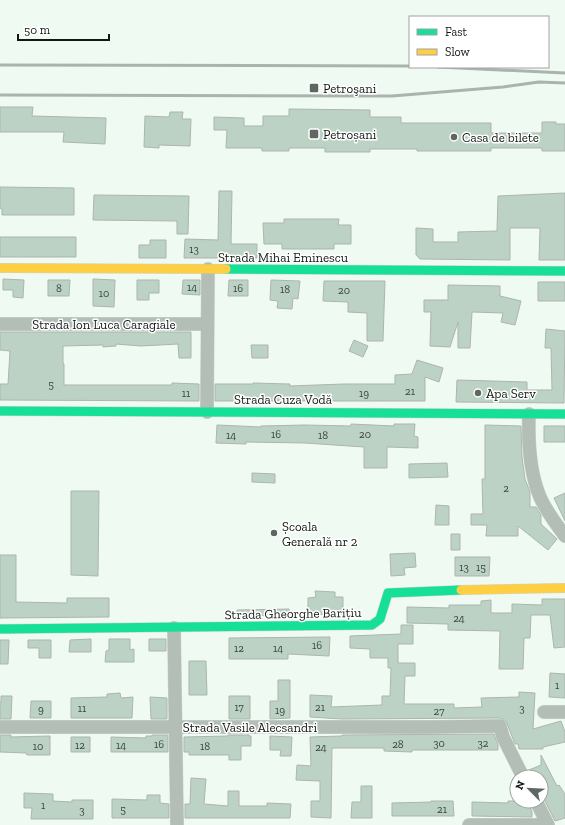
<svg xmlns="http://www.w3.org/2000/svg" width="565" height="825" font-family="'Zilla Slab',serif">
	<rect width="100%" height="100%" fill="#eefaf2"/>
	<path fill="#bcd2c4" stroke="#adb5af" d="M0,107H33L32,116L106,118L105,144L63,142L64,132H0Z
		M289,109L370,110V117H401V123H491V133H542V122H556V124H565V151H542V148H491V151H417V149H370V152H325V148H289V151H262V148H226L227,130H214V117L244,118V126H263V116H289Z
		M170,112H183L182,119H191L190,146L159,145V148L144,147L145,116L169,117Z
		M0,187L74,188V215H2V209L0,208Z
		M219,191H232L231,244H257V258H184L185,239L218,240Z
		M565,193V260H539L540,228H510V260L420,259L416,255V228L433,229V242H458V232L497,231L498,196Z
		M94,195L189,196L188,234H177V221L93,220Z
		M284,219H339L338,225H351V244H334V249H282V244H264L263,223H284Z
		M0,237H76V257H0Z
		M150,240H166V258H139V245H150Z
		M3,279L24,280L23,298L13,297V290H3Z
		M93,279L115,280L114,307L93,306Z
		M48,280H70L69,296H48Z
		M137,280H159V293H149V300H137Z
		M183,280H200V295L182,294Z
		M229,280H248V296H228Z
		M271,280L300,281L298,299L293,298L292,309L277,308L278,301L270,300Z
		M324,281H385L383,341H367V313L348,312V302L323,301Z
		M538,282H565V301H538Z
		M448,285L500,286V296L521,301L515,325L501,322L503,313L472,312L470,348H458V322L450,347L430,346L431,312H424V300H448Z
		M546,329L565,331L564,403L456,402L457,380L527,382V390H552L551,348H545Z
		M0,332H191V358H179L178,344L141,346L116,344V346L103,347V345L63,346V363L64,364V385H172V383L199,384V401L0,400V384H8L10,351L0,350Z
		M354,340L368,346L363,357L349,351Z
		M251,345H268V358H252Z
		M417,360L443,368L439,382L425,377V401H215V384H253V383L290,384L289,386L344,384H395V375L412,374Z
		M351,424L394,426V424H415L414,436L418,437V448L387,447V468H364V447L305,443L246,442V444L216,443L217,425L261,427V426L305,425L351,426Z
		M485,425L521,426L522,457L525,479L530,492V507H536L541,515V524L557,539L548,550L518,526V536H486L487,525H471V514H483L482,479H485Z
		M544,426H565V442H544Z
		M447,463L448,477L409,478V464Z
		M252,473L275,474V483L252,482Z
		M71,491H99L98,576L71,575Z
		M565,493V521L554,498Z
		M436,505L449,506V525H435Z
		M451,534H460V550H451Z
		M415,553L416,567L404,568L405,575L391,576L390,554Z
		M0,555H16V602L67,603V598H109V617L0,618Z
		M455,557H490L489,576H455Z
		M315,591L335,592V597H343V614L308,615V598L316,597Z
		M542,599H565V647L554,648L550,615H531L530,638H524L523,669H499L500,631L448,630V624L407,623V607L449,608V605H481V601L491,600V613H512V604L542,605Z
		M289,609V615L237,616V610Z
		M401,625H413V644H398V663H415V676H405L404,704H454V708L482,707L481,698L519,697V692L535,693L533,729L561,721L565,732V742L543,747V749H519L518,744H515L511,734L506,721L500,718L342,719L310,717V695L332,696L331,707L382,705V696H390L391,668H388V658H370V649L350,648V636L401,634Z
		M330,637L329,656L288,654V659H229V638Z
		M91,639V652H69L70,640Z
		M109,639H130V650L134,649V662H105L106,651L109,650Z
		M149,639H166V651H149Z
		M0,640H9L8,664H0Z
		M28,640H51V658H39V648H28Z
		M189,661H206L207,695H189Z
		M550,673L565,674V698L549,697Z
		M278,680H290V718L270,719V701H278Z
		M120,693L121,698L133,697L132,718H71V698L107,697V694Z
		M1,696H12L11,719H0V702H1Z
		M229,696H250V719H229Z
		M150,697L167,698V719H151Z
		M31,701H51V718H30Z
		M494,734L498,745V750H412V752L384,751V748H332L331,818L311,817V801H320V781L296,780L297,765L311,766L310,737L342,736V735Z
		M0,735H11V737L50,736V755H27L26,753L0,752Z
		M152,735H168V752H111V737L146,738V736H152Z
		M228,735H249V736H251V746H241V760H229V755H189V752H184V737L228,736Z
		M270,736L292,737L291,756H280L281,750H270Z
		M71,737H90V752H71Z
		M541,755L557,786L559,785L565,794V818L555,821L541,793V777H531L529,770L541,765Z
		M191,778L206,779L204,804L228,806V791H239V806H267V803L291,804L290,818H185V804H190Z
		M361,786H372V818H351L352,802H361Z
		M24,793L53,794V801L72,802V800H93V819H31L32,808H24Z
		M147,795H160V803L169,804V818H112V799L147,800Z
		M431,801H453L454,816H392V803L431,802Z
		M508,801H528L532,812V817L472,816V802L508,803Z"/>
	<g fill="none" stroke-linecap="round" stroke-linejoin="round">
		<defs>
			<path id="street" d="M0,324H207
				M207,412L208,269
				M529,414C528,441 529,471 540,497C546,511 556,524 565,536
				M174,628L177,825
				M544,712H565
				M0,727H431L500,726L503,737L523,777
				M536,801L548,825
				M469,825H547"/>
			<path id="fast" d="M226,269L565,271
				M0,411L565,414
				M0,629L372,625L380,619L388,593L461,590"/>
			<path id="slow" d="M0,268L226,269
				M461,590L565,588"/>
		</defs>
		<use href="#street" stroke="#cbd5cf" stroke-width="14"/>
		<use href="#fast" stroke="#cbd5cf" stroke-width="10"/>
		<use href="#slow" stroke="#cbd5cf" stroke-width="10"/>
		<use href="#street" stroke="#b2beb6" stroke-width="13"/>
		<use href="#fast" stroke="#16e098" stroke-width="9"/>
		<use href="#slow" stroke="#ffcf43" stroke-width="9"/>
		<path stroke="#aab4ad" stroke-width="3" d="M0,65L410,66
			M438,67L565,73
			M0,95L392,96L503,87L539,82L565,83"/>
	</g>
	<g fill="#5e6761" stroke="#fff" stroke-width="1.5">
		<rect x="309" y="83" width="10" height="10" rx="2"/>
		<rect x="309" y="129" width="10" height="10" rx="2"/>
		<circle cx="454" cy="137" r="4"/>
		<circle cx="478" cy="393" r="4"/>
		<circle cx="274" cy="533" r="4"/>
	</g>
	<g text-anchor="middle" stroke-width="3" stroke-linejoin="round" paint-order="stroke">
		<g font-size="11" fill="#3c463f">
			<text x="194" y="253">13</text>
			<text x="192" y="291">14</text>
			<text x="59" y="292">8</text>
			<text x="238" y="292">16</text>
			<text x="285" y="293">18</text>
			<text x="344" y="294">20</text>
			<text x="104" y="297">10</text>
			<text x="51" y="388">5</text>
			<text x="410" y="395">21</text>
			<text x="186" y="397">11</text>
			<text x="364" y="397">19</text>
			<text x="276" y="438">16</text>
			<text x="365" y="438">20</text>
			<text x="231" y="439">14</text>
			<text x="323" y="439">18</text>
			<text x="506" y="492">2</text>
			<text x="464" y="571">13</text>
			<text x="481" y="571">15</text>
			<text x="459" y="622">24</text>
			<text x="317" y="649">16</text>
			<text x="239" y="652">12</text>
			<text x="278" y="652">14</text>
			<text x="557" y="689">1</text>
			<text x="239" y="711">17</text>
			<text x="320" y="711">21</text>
			<text x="82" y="712">11</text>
			<text x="522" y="712">3</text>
			<text x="41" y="713">9</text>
			<text x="280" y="714">19</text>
			<text x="439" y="715">27</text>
			<text x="439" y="747">30</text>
			<text x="483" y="747">32</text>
			<text x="159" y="748">16</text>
			<text x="398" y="748">28</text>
			<text x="80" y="749">12</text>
			<text x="121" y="749">14</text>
			<text x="38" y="750">10</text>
			<text x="205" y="750">18</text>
			<text x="321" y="751">24</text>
			<text x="43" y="809">1</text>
			<text x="123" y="813">5</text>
			<text x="442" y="813">21</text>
			<text x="82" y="814">3</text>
		</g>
		<g font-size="13" fill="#111813" stroke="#fff" text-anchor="start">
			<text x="323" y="93">Petroşani</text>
			<text x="323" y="139">Petroșani</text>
			<text x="462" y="142">Casa de bilete</text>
			<text x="486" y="398">Apa Serv</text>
			<text x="282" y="531">Școala<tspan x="282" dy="15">Generală nr 2</tspan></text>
		</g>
		<g font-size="13" fill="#111813" stroke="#fff">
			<text x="283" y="262">Strada Mihai Eminescu</text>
			<text x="104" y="329">Strada Ion Luca Caragiale</text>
			<text x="283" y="404">Strada Cuza Vodă</text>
			<text transform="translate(293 613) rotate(-1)" y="5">Strada Gheorghe Barițiu</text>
			<text x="250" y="732">Strada Vasile Alecsandri</text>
		</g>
	</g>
	<rect x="409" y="16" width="140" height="52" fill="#ffffff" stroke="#a0a3a1"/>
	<rect x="417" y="29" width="20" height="6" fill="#16e098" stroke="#a0a3a1"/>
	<text x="445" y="36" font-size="12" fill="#111813">Fast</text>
	<rect x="417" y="49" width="20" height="6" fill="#ffcf43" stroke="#a0a3a1"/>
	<text x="445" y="56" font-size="12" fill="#111813">Slow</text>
	<g transform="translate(529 789) rotate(294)"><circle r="19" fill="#ffffff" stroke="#a0a3a1"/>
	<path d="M0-3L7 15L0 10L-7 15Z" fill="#5e6761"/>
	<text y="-6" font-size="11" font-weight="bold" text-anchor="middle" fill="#111813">N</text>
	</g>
	<path d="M18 34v6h91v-6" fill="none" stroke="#111813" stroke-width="2"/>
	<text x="24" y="34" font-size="12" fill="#111813" stroke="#ffffff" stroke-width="3" paint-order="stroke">50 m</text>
</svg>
